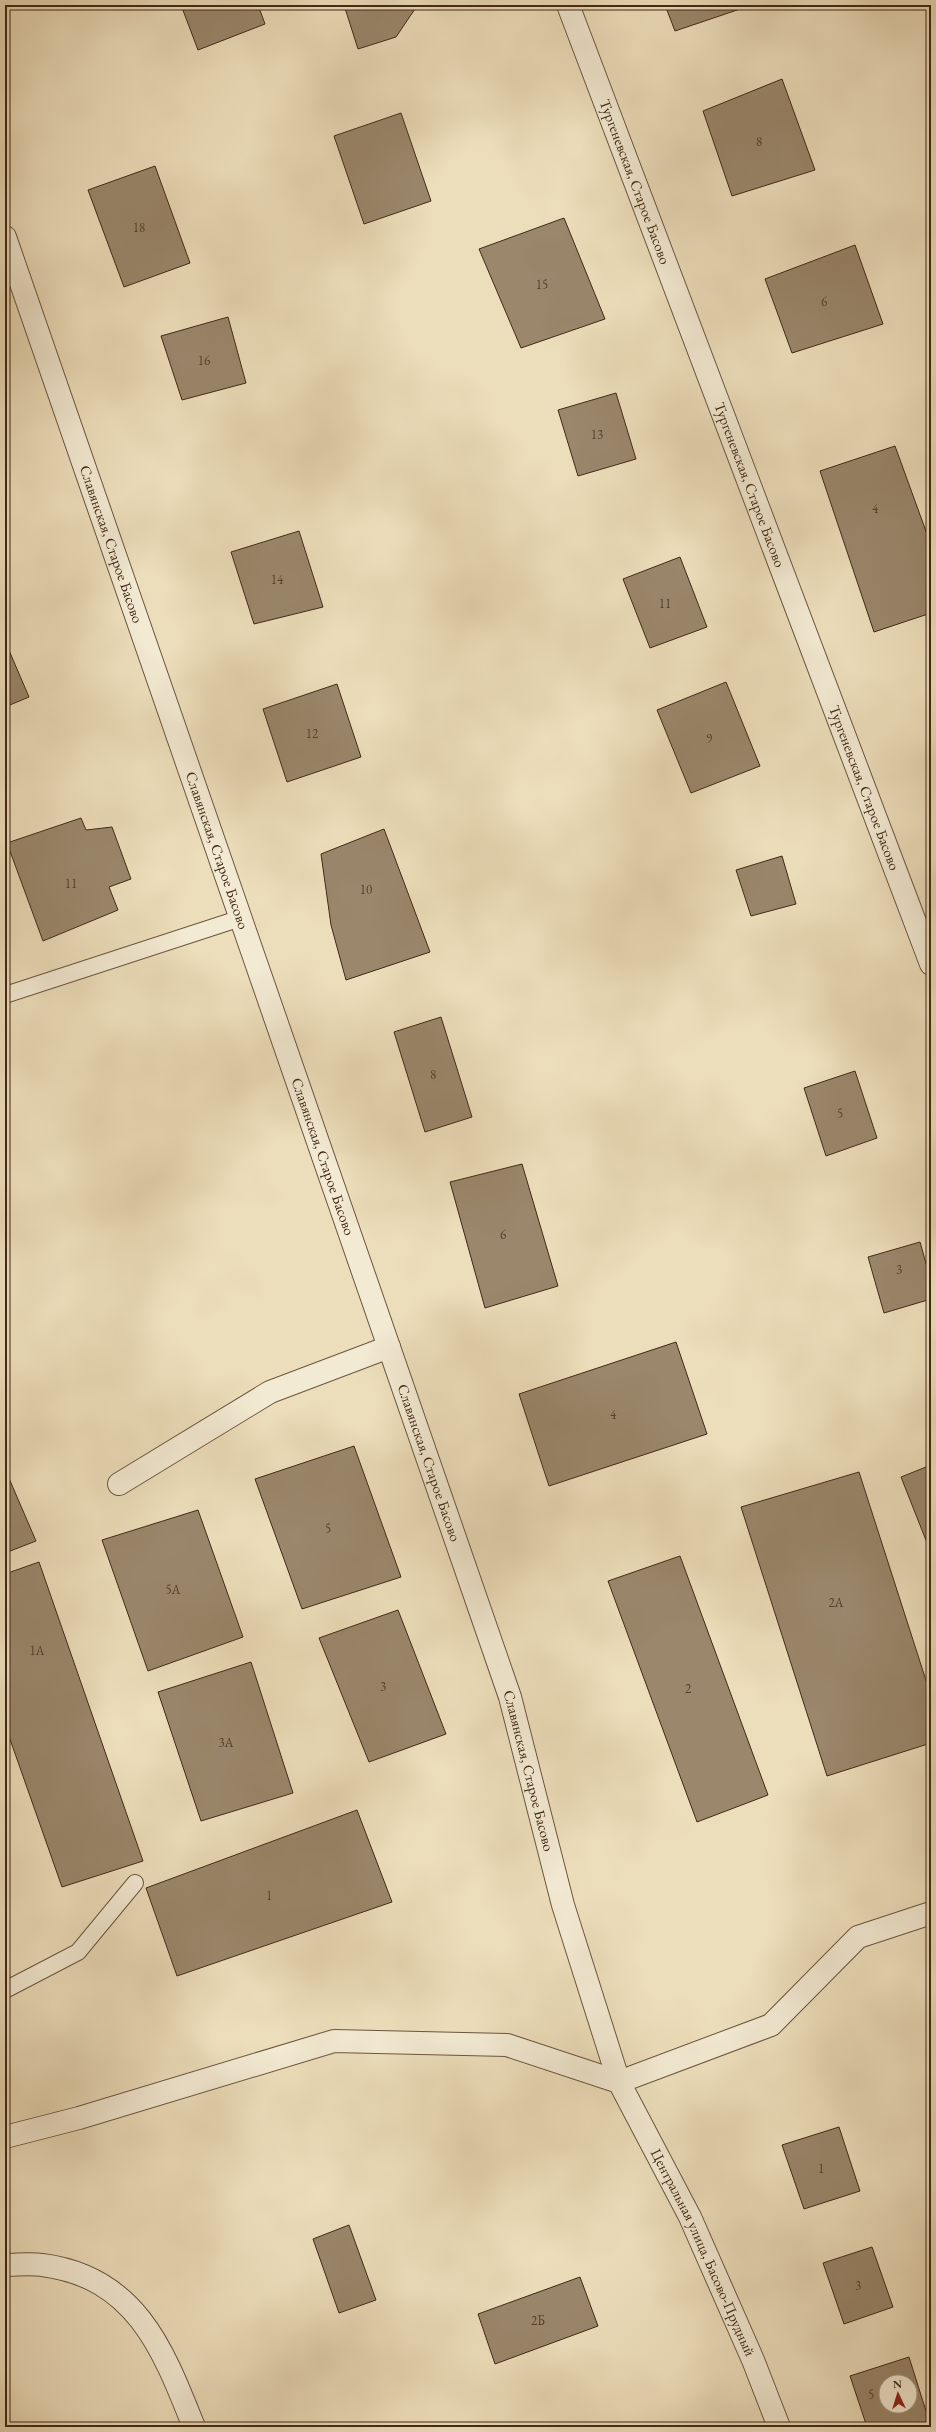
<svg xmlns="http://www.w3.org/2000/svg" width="936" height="2432" font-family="'EB Garamond',serif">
	<rect width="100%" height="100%" fill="#eddebb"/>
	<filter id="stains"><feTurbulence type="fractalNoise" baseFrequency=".005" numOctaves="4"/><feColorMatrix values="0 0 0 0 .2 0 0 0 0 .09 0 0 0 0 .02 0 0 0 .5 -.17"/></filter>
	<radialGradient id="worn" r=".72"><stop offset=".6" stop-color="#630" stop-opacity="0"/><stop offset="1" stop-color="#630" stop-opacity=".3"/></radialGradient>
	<path fill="#9a876c" stroke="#402916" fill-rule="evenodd" d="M181,5H258L265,24L198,50Z
		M344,5H416L417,6L396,37L358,49Z
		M665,5H752L675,31Z
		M782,79L815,170L732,196L703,111Z
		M401,113L431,201L364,224L334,136Z
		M155,166L190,263L124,287L88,190Z
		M564,218L605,319L521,348L479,249Z
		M855,245L883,324L792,353L765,279Z
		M228,317L246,383L182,400L161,336Z
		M616,393L636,459L578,476L558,410Z
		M895,446L931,545V613L874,632L820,471Z
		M299,531L323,607L254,624L231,552Z
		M680,557L707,627L650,648L623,579Z
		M5,641L29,697L5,707Z
		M726,682L760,766L691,793L657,710Z
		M337,684L361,757L287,782L263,709Z
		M81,818L86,830L112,827L131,879L109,887L118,910L43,941L7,843Z
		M384,829L430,952L346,980L331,925L321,854Z
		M782,856L796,904L751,916L736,870Z
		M441,1017L472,1117L425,1132L394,1032Z
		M855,1071L877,1138L826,1156L804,1088Z
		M522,1164L558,1286L485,1308L450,1182Z
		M920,1242L931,1281V1299L884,1313L868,1257Z
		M676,1342L707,1434L549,1486L519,1394Z
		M354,1446L401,1577L302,1609L255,1479Z
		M931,1465V1553L901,1477Z
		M5,1469L36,1541L5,1553Z
		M859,1472L931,1696V1743L827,1776L741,1507Z
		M198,1510L243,1637L148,1671L102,1540Z
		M680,1556L768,1795L697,1822L608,1581Z
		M39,1562L143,1861L62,1887L5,1725V1574Z
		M398,1610L446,1734L369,1762L319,1638Z
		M251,1662L293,1793L201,1821L158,1692Z
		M357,1810L392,1902L177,1976L146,1888Z
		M839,2127L860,2191L804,2209L782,2145Z
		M349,2225L376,2300L339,2313L313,2239Z
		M872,2247L893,2307L844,2324L823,2263Z
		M580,2277L598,2326L495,2364L478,2314Z
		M909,2357L931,2427H867L850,2376ZM886,2382H910V2406H886Z"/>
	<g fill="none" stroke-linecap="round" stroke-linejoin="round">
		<defs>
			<path id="service" d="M5,995L241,918
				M5,1990L78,1952L135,1883"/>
			<g id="minor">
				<path id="s1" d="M568,5L931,964"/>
				<path id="s2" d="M5,237L510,1697L563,1905L619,2082L771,2025L858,1937L931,1913"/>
				<path d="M119,1484L270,1392L389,1347"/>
				<path d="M5,2265C17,2265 30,2263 42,2265C136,2277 163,2349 194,2427"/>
			</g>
			<g id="tertiary">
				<path id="s3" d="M5,2137L79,2118L334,2041L507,2045L619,2082L690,2217L753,2360L779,2427"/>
			</g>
		</defs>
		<use href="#service" stroke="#6b563f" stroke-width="18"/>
		<use href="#minor" stroke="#6b563f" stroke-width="24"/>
		<use href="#tertiary" stroke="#6b563f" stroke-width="24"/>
		<use href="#service" stroke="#f3ead3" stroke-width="16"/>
		<use href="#minor" stroke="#f3ead3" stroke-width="22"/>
		<use href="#tertiary" stroke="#f3ead3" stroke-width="22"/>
	</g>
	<g text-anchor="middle" stroke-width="3" stroke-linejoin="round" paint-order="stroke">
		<g font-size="13" fill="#56402c">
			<text x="759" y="146">8</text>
			<text x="139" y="232">18</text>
			<text x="542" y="289">15</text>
			<text x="824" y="306">6</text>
			<text x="204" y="365">16</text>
			<text x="597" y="439">13</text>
			<text x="875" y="513">4</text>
			<text x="277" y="584">14</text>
			<text x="665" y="608">11</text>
			<text x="312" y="738">12</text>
			<text x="709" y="743">9</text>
			<text x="71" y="888">11</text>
			<text x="366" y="894">10</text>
			<text x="433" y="1079">8</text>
			<text x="840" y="1118">5</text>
			<text x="503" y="1239">6</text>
			<text x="899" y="1274">3</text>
			<text x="613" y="1419">4</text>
			<text x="328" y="1533">5</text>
			<text x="173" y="1594">5А</text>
			<text x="836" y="1607">2А</text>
			<text x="37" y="1655">1А</text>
			<text x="383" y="1691">3</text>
			<text x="688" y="1693">2</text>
			<text x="226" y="1747">3А</text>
			<text x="269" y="1900">1</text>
			<text x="821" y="2173">1</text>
			<text x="858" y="2290">3</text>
			<text x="538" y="2325">2Б</text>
			<text x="871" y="2399">5</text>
		</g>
		<g font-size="15" fill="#402916" stroke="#f3ead3">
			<text dy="5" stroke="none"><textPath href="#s1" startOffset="189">Тургеневская, Старое Басово</textPath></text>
			<text dy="5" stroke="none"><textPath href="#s1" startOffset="513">Тургеневская, Старое Басово</textPath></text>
			<text dy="5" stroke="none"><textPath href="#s2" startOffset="325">Славянская, Старое Басово</textPath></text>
			<text dy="5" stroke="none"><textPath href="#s1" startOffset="837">Тургеневская, Старое Басово</textPath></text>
			<text dy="5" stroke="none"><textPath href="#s2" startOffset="649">Славянская, Старое Басово</textPath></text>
			<text dy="5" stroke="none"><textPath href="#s2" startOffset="973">Славянская, Старое Басово</textPath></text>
			<text dy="5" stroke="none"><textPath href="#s2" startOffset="1297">Славянская, Старое Басово</textPath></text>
			<text dy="5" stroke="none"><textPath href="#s2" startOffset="1621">Славянская, Старое Басово</textPath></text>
			<text dy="5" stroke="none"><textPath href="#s3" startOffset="824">Центральная улица, Басово-Прудный</textPath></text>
		</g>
	</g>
	<rect width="936" height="2432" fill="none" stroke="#eddebb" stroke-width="20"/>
	<rect x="6" y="6" width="924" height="2420" fill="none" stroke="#402916" stroke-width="2"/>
	<rect x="10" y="10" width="916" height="2412" fill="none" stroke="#402916"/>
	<g transform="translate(898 2394) rotate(356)"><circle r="19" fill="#f3ead3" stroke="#ab9d87"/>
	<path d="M0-3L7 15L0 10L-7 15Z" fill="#8f2418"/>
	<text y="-6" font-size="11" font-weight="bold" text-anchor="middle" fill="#402916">N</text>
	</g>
	<rect width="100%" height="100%" filter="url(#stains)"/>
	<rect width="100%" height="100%" fill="url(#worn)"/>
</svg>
